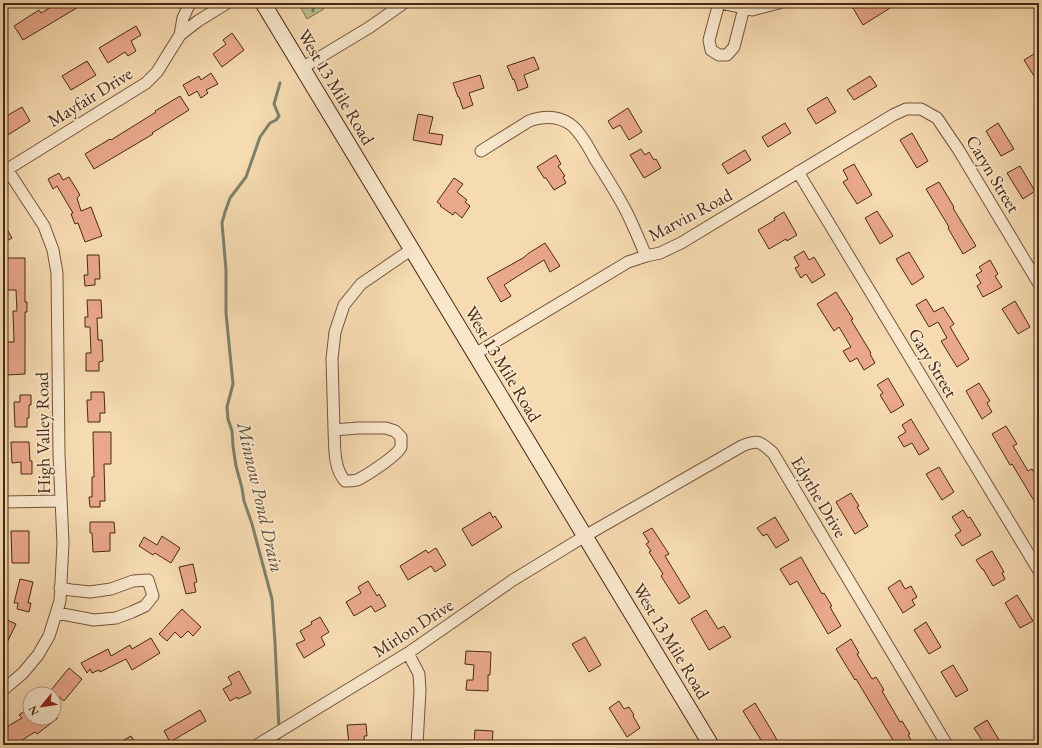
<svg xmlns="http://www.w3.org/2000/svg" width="1042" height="748" font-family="'EB Garamond',serif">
	<rect width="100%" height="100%" fill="#f6dab0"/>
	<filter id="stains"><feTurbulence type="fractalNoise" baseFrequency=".005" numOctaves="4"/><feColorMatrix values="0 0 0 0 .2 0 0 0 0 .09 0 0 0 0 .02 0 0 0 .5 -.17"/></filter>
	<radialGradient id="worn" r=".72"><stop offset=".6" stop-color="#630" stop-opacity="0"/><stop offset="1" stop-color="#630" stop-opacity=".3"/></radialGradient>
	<path fill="#bbc08c" stroke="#827450" d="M298,3H321L324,9L307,19Z"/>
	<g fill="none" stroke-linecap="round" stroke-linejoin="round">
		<path stroke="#7b816c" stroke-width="3" d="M313,3V11
			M279,729L275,642L272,599L252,524L244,501L242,488L236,466L233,446L232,431L228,419L227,407L233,384L226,313V270L222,223L225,212L230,198L246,177L260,137L270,123L276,120L279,116L274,104L280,83
			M279,735V745"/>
	</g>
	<path fill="#e9a78b" stroke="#482914" d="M58,3H85L23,40L14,26L39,10L41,13Z
		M862,3H887L890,8L863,25L853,8Z
		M136,26L141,35L131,41L136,51L128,56L125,52L108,63L99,48Z
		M232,33L244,50L222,67L213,54L226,44L223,40Z
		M1039,51V84L1024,60Z
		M534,57L539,69L524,75L528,87L518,91L514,79L513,80L507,66Z
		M87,61L96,75L71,90L62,76Z
		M211,73L218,84L206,90L208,93L201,98L197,91L189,96L183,85L199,76L201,80Z
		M480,75L484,88L469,93L473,105L463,109L459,97H458L453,83Z
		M870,76L877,86L854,100L847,90Z
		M180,96L189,110L152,133L153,134L94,169L85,154L110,139L111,140L156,112L155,111Z
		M827,97L836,112L816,124L807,109Z
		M22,107L30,121L3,138V118Z
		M628,108L642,132L629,140L620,125L613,129L608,121Z
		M418,114L433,117L429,133L443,135L441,145L413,140Z
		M785,123L791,133L768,147L762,137Z
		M998,123L1014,149L1001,156L986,131Z
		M912,133L928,161L917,168L900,140Z
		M641,149L645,155L649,152L654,160L656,159L661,168L644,178L630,155Z
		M745,150L751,160L728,174L722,164Z
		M556,155L561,164L558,166L565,176L563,177L566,183L554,190L546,178H544L537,167Z
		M854,164L872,195L857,204L843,182L848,179L843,170Z
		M1020,166L1035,191L1023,199L1007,173Z
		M59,173L63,180L69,177L80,195L77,198L81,211L91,207L102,236L85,242L78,223L75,224L71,214L73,213L57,186L53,189L48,179Z
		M454,178L463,184L457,192L467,200L465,202L470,206L462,218L455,212L453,215L440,206L441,205L437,202Z
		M939,182L954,207L953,208L976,246L963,254L948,228L949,227L926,189Z
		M877,211L893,236L880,244L865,218Z
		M784,212L797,235L787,241L786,239L769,249L758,230L775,220L774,218Z
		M3,222L12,238L3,243Z
		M545,243L560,266L550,272L544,260L518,276L504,285L511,296L501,302L487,278L523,258L529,253Z
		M804,251L809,260L814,257L825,275L812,283L806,274L801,278L795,268L799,266L794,257Z
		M909,252L924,277L912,285L896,259Z
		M87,255H99L100,279H95V285L85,286L84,275H88Z
		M7,258H25V302H27V312H25V374L7,375V342H14L13,311H17L16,290H7Z
		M990,260L998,274L995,276L1002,287L983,297L977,286L981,283L976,275L982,271L979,267Z
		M836,292L853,319L851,320L871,353L870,354L875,363L864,370L857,358L850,362L843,351L851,347L839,327L834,331L817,304Z
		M926,299L934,312L943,307L954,324L950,327L969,359L957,367L941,341L947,338L938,322L929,327L916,305Z
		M87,300H101L102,318H97L98,340H102L103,361L99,362V371H86V353H91L90,327H85V317H88Z
		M1015,301L1030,327L1018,334L1002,309Z
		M888,378L904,405L891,413L880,395L883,393L877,385Z
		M979,383L990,401L987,403L992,412L982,419L966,391Z
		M91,392H104L105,413H100V422H88L87,400H91Z
		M20,395H31V405H29V418H27V427H15L14,402H20Z
		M911,419L929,449L919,455L912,443L904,447L898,437L906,432L902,425Z
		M1006,426L1017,444L1013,446L1028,471L1032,469L1039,480V509L1012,464L1010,465L992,434Z
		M93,432H111V464H104L105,501H100V507H90L89,497H92V477H94Z
		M11,442H29L30,461H32V474H21V462L12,463Z
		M939,467L954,492L942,500L926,474Z
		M851,493L859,506L857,507L868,526L855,534L836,502Z
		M963,510L968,518L970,517L981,535L962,546L955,535L961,531L952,517Z
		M490,512L493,518L495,516L502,527L472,546L462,529Z
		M775,517L789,540L776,548L767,534L763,536L757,528Z
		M90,522H114L115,533H110V551L93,552L92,533H90Z
		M652,528L669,554L665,556L690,597L679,604L661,576L663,574L649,552L651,551L646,544L649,542L643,533Z
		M11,531H29V563H12Z
		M162,536L180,548L171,563L155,553L153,555L139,546L144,537L157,545Z
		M436,548L446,565L435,572L431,566L408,580L400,566L426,550L428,553Z
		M992,551L1004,572L1002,573L1005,579L993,586L983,569H982L976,560Z
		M801,557L822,594L824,593L832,606L830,607L841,626L828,634L797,581L790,585L780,569Z
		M193,564L197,582L194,583L196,592L186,594L179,567Z
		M20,579L33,582L28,603H31L29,612L17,609L18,603H14Z
		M900,580L905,589L911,586L917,597L912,600L915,605L903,613L888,588Z
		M368,581L377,596L379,594L386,606L375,612L371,606L354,616L346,602L361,593L358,587Z
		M1017,595L1033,621L1020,628L1005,603Z
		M182,609L201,627L193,636L188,631L181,638L175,632L167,641L159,634Z
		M706,610L718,629L724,626L731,637L709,650L691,619Z
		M320,617L329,632L321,637L325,645L304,658L296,644L305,640L300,631L312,624L311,622Z
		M3,618L16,624L3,651Z
		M926,622L941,647L929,654L914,630Z
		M585,637L601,665L589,672L572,644Z
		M151,638L160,653L132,670L126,659L100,672L99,670L92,673L90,669L87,673L81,663L108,649L111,656L130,645L132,649Z
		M851,639L859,653L857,654L872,679L876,677L884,690L882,691L900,722L902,721L910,734L908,735L914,745H896L856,679L855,680L836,649Z
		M466,651L491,652L490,675H488V691L466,690L467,680H473L474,665L465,664Z
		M953,665L968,690L956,697L941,672Z
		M69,668L82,679L64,701L51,690Z
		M239,671L251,693L238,699L237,697L230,701L223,689L232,684L228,677Z
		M619,701L624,709L629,707L634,715L633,716L640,728L627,737L609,708Z
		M755,703L770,728L780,745H764L743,711Z
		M30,707V718H58L37,734L35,732L14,745H3V735L6,733L3,729L22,718L19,715Z
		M200,710L206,721L170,742L164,731Z
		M987,720L1002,745H985L974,728Z
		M366,724L367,736H364L365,745H349L347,725Z
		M475,730L493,731L492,745H474Z
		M131,736L137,745H115Z"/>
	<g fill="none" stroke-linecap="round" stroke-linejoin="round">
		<defs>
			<path id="street" d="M719,3L709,40L711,50L719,55H727L734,47L744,8
				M721,3L752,10L779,3
				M180,35L198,21L227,3
				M302,68L370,27L404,3
				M481,151L529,121C543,116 558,116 570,124C580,131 589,148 595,159C605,175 616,192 625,209C633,224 639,240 646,256
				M3,172L146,83L157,72L180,35L183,18L190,3
				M798,172L1039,571
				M475,354L628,262L646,256L660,253L681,243L893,115L906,109H921L937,118L958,149L1039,284
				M358,428H386L395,431L401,437C401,440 401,444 401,447C398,455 366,476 357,480C353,481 349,481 345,481C333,467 335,447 334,430Z
				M334,430L332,359L335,332L344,305L361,284L412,249
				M3,502L61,501
				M57,613L94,620L116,618L132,612L145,606L153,596L148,580L133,581L111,589L90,592L71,590L60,588
				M408,653L419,674L420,690L417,745
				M3,690L23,673L38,655L49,636L60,601L63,543L59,454L57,273L53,250L44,226L7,169
				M257,745L408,653L513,580L585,536L742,446C759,439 760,442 773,453L947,745"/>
			<path id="secondary" d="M263,3L711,745"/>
		</defs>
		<use href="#street" stroke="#74553b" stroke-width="13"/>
		<use href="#secondary" stroke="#482914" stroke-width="17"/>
		<use href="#street" stroke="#f9e7cc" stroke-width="11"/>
		<use href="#secondary" stroke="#f9e7cc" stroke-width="15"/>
	</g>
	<g text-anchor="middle" stroke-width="3.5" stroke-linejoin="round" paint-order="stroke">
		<g font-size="18" fill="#482914" stroke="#f9e7cc">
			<text transform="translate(336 87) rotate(59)" y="6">West 13 Mile Road</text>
			<text transform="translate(90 97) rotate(-32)" y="6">Mayfair Drive</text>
			<text transform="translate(993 174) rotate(59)" y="6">Caryn Street</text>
			<text transform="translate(690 215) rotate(-28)" y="6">Marvin Road</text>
			<text transform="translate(933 363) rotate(59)" y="6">Gary Street</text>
			<text transform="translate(503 364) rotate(59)" y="6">West 13 Mile Road</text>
			<text transform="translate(43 433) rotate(-91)" y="6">High Valley Road</text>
			<text transform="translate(819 497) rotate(59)" y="6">Edythe Drive</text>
			<text transform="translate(413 628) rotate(-33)" y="6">Mirlon Drive</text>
			<text transform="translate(671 641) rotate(59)" y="6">West 13 Mile Road</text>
		</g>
		<g font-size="19" font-style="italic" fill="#5d4e39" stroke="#f9e7cc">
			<text transform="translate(261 497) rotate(77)" y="7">Minnow Pond Drain</text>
		</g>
	</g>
	<rect width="1042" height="748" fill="none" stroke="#f6dab0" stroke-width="16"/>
	<rect x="4" y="4" width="1034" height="740" fill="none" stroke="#482914" stroke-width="2"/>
	<rect x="8" y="8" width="1026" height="732" fill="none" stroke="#482914"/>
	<g transform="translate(42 706) rotate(241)"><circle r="19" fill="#f9e7cc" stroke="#b29b82"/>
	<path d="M0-3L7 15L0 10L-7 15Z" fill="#8f2418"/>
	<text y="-6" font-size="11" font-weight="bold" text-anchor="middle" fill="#482914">N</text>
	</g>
	<rect width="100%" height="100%" filter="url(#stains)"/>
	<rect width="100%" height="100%" fill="url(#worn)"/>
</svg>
